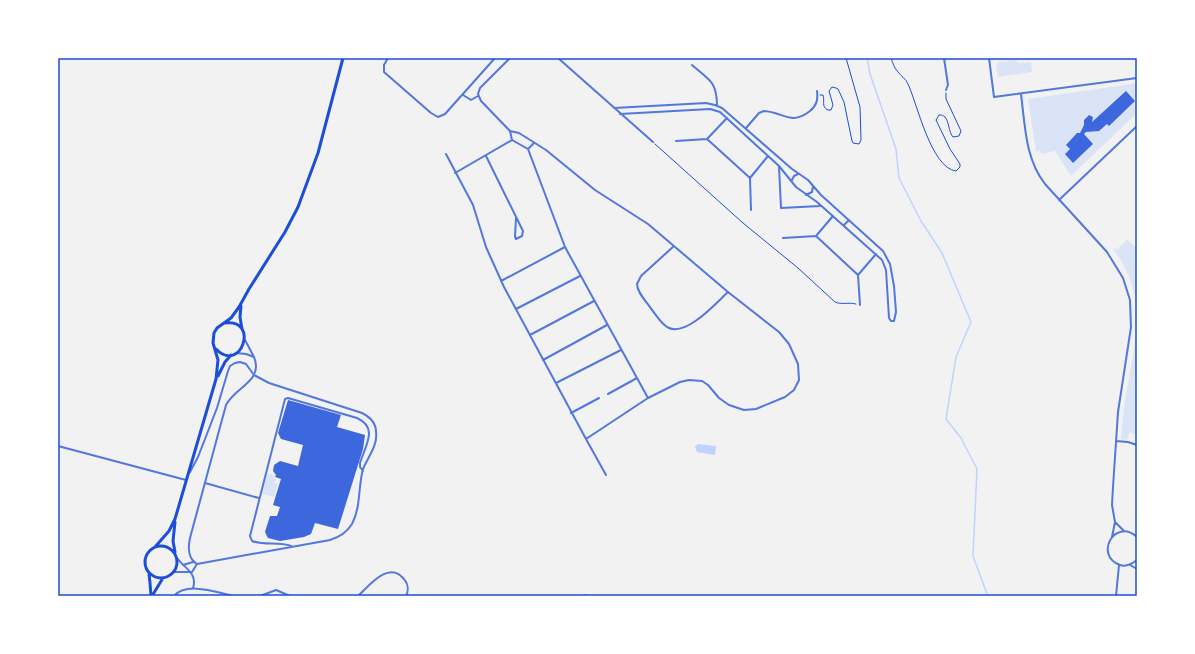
<svg xmlns="http://www.w3.org/2000/svg" width="1195" height="654" font-family="'PT Sans',sans-serif">
	<rect width="100%" height="100%" fill="#f2f2f2"/>
	<path fill="#dbe4f7" d="M1016,60L1018,63L1031,62L1032,72L998,77L996,66L999,62Z
		M1137,83V113L1071,176L1055,151L1041,154L1040,151L1036,152L1028,99Z
		M1127,240L1137,248V309C1134,287 1127,267 1113,249L1114,248L1116,250Z
		M1137,333V436L1130,432L1127,440L1121,439L1124,407Z
		M269,474L275,475L274,478L276,479L275,483L278,484L274,497L262,494L267,475Z"/>
	<path fill="#bfd3fe" d="M698,444L716,446L715,455L697,452L695,447Z"/>
	<g fill="none" stroke-linecap="round" stroke-linejoin="round">
		<path stroke="#bfd3fe" stroke-width="1.5" d="M867,58L870,74L896,149L899,178L921,221L942,253L971,322L956,357L946,419L961,438L977,469L973,556L987,594L986,596"/>
	</g>
	<path fill="#3d67dc" d="M1126,91L1135,101L1109,126L1107,124L1099,131L1086,132L1084,134L1093,144L1073,163L1065,154L1070,149L1066,145L1077,133H1080L1084,125V120L1089,115L1093,117L1092,122Z
		M288,400L341,415L337,427L365,435L363,449L338,529L315,523L311,534L304,537L280,541L268,538L265,532L270,516H277L280,507L273,505L281,479L275,477L276,475L273,471L274,465L280,461L298,466L303,445L281,439L278,433Z"/>
	<g fill="none" stroke-linecap="round" stroke-linejoin="round">
		<path stroke="#1d4ed8" stroke-width="1" d="M891,58C893,63 894,68 898,72C901,76 906,79 908,84C917,103 931,168 956,171L960,167V164L950,149L936,120L939,115C950,114 947,130 953,137L959,136L961,131L946,99V93
			M820,95H823C825,101 821,107 828,110H831L833,105L829,91L832,87L836,88L838,89L844,102L852,141L853,143L859,144L861,140L860,107L846,58
			M655,144L743,223L798,268L835,302C842,305 848,302 856,304"/>
		<path stroke="#5277de" stroke-width="2" d="M388,58L384,65V72L431,113L438,117L445,114L495,58
			M510,58L480,88L478,94L481,101L510,131
			M558,58L653,142
			M944,58L948,85L946,90
			M989,58L994,97L1137,78
			M692,65C709,80 717,81 717,106
			M1021,94C1025,124 1025,159 1045,184L1107,252L1123,278L1130,300L1131,327L1118,412L1113,487L1112,505L1115,522L1112,537
			M463,95L471,100L478,96
			M614,108L706,103L715,105L722,108L792,169L808,180L821,195L883,251L890,264L894,286L896,312L894,321H891L889,318L886,270L882,260L817,202L796,187L779,166L720,112L710,109L620,114
			M746,128L759,113L764,111C783,112 791,126 810,111C817,105 818,100 817,91
			M510,131L512,140L528,149
			M707,139L750,178L751,210
			M676,141L707,139L727,118
			M528,149L565,247L648,398
			M528,149L534,143
			M446,154L473,205L486,247L504,287L586,439L648,398L680,382L689,380L702,381L708,385L719,398L729,405L744,410L756,409L785,397L794,390L799,380L798,364L789,344L779,332L728,292L648,224L595,190L546,150L519,133L510,131
			M486,156L523,231L522,236L516,239L515,237L516,218
			M779,167L781,208L820,206
			M455,173L512,140
			M750,178L768,156
			M792,180L794,176L798,174
			M806,195L812,192L813,186
			M1059,200L1137,126
			M844,225L849,220
			M816,236L858,275
			M783,238L816,236L833,216
			M674,246L641,276L637,284C637,293 647,302 652,310C657,316 662,325 669,328C687,336 716,303 728,292
			M501,281L565,247
			M860,305L858,275L876,254
			M516,309L580,276
			M530,335L594,301
			M236,353L246,354L254,357L245,340
			M543,360L607,325
			M556,383L621,350
			M608,394L637,378
			M571,413L599,398
			M586,439L606,475
			M1116,441L1128,442L1137,445
			M58,446L186,480
			M190,472L198,457L217,408L228,371L230,366L235,363L240,362L246,364L254,375L269,383L362,413C370,417 376,423 376,432C378,445 368,457 363,469C358,487 361,507 352,524C347,532 340,537 330,540L197,564L192,572
			M205,483L259,498
			M1116,523L1124,531
			M1137,537C1114,517 1094,556 1120,565C1126,567 1132,564 1137,560
			M291,546C278,541 265,546 252,541L250,536L285,399L288,398L357,418C379,428 365,446 360,463V467L363,471
			M177,558C184,568 198,573 193,588
			M197,564C188,559 188,547 190,538L226,405C235,387 264,381 254,357
			M183,565L193,562
			M1130,565L1137,569
			M174,572H191
			M585,595V596
			M174,596C187,581 218,593 235,596
			M260,596L276,590L290,596
			M358,596C369,586 388,561 403,578C408,583 409,590 406,596
			M1116,596L1119,565"/>
		<path stroke="#1d4ed8" stroke-width="3" d="M241,306L240,317L242,329
			M216,349C241,375 260,318 225,323
			M218,376L225,362L231,355
			M145 562a16 16 0 1 1 32 0a16 16 0 1 1-32 0Z
			M155,547L169,531L175,519L216,379L218,360L213,343L214,333L217,328L231,318L239,307L249,289L285,232L298,207L318,153L343,58
			M175,552L173,541L175,522
			M149,574L150,583L151,596
			M152,596L163,578"/>
	</g>
	<rect width="1195" height="654" fill="none" stroke="#ffffff" stroke-width="118"/>
	<rect x="59" y="59" width="1077" height="536" fill="none" stroke="#1d4ed8" stroke-width="1.5"/>
</svg>
